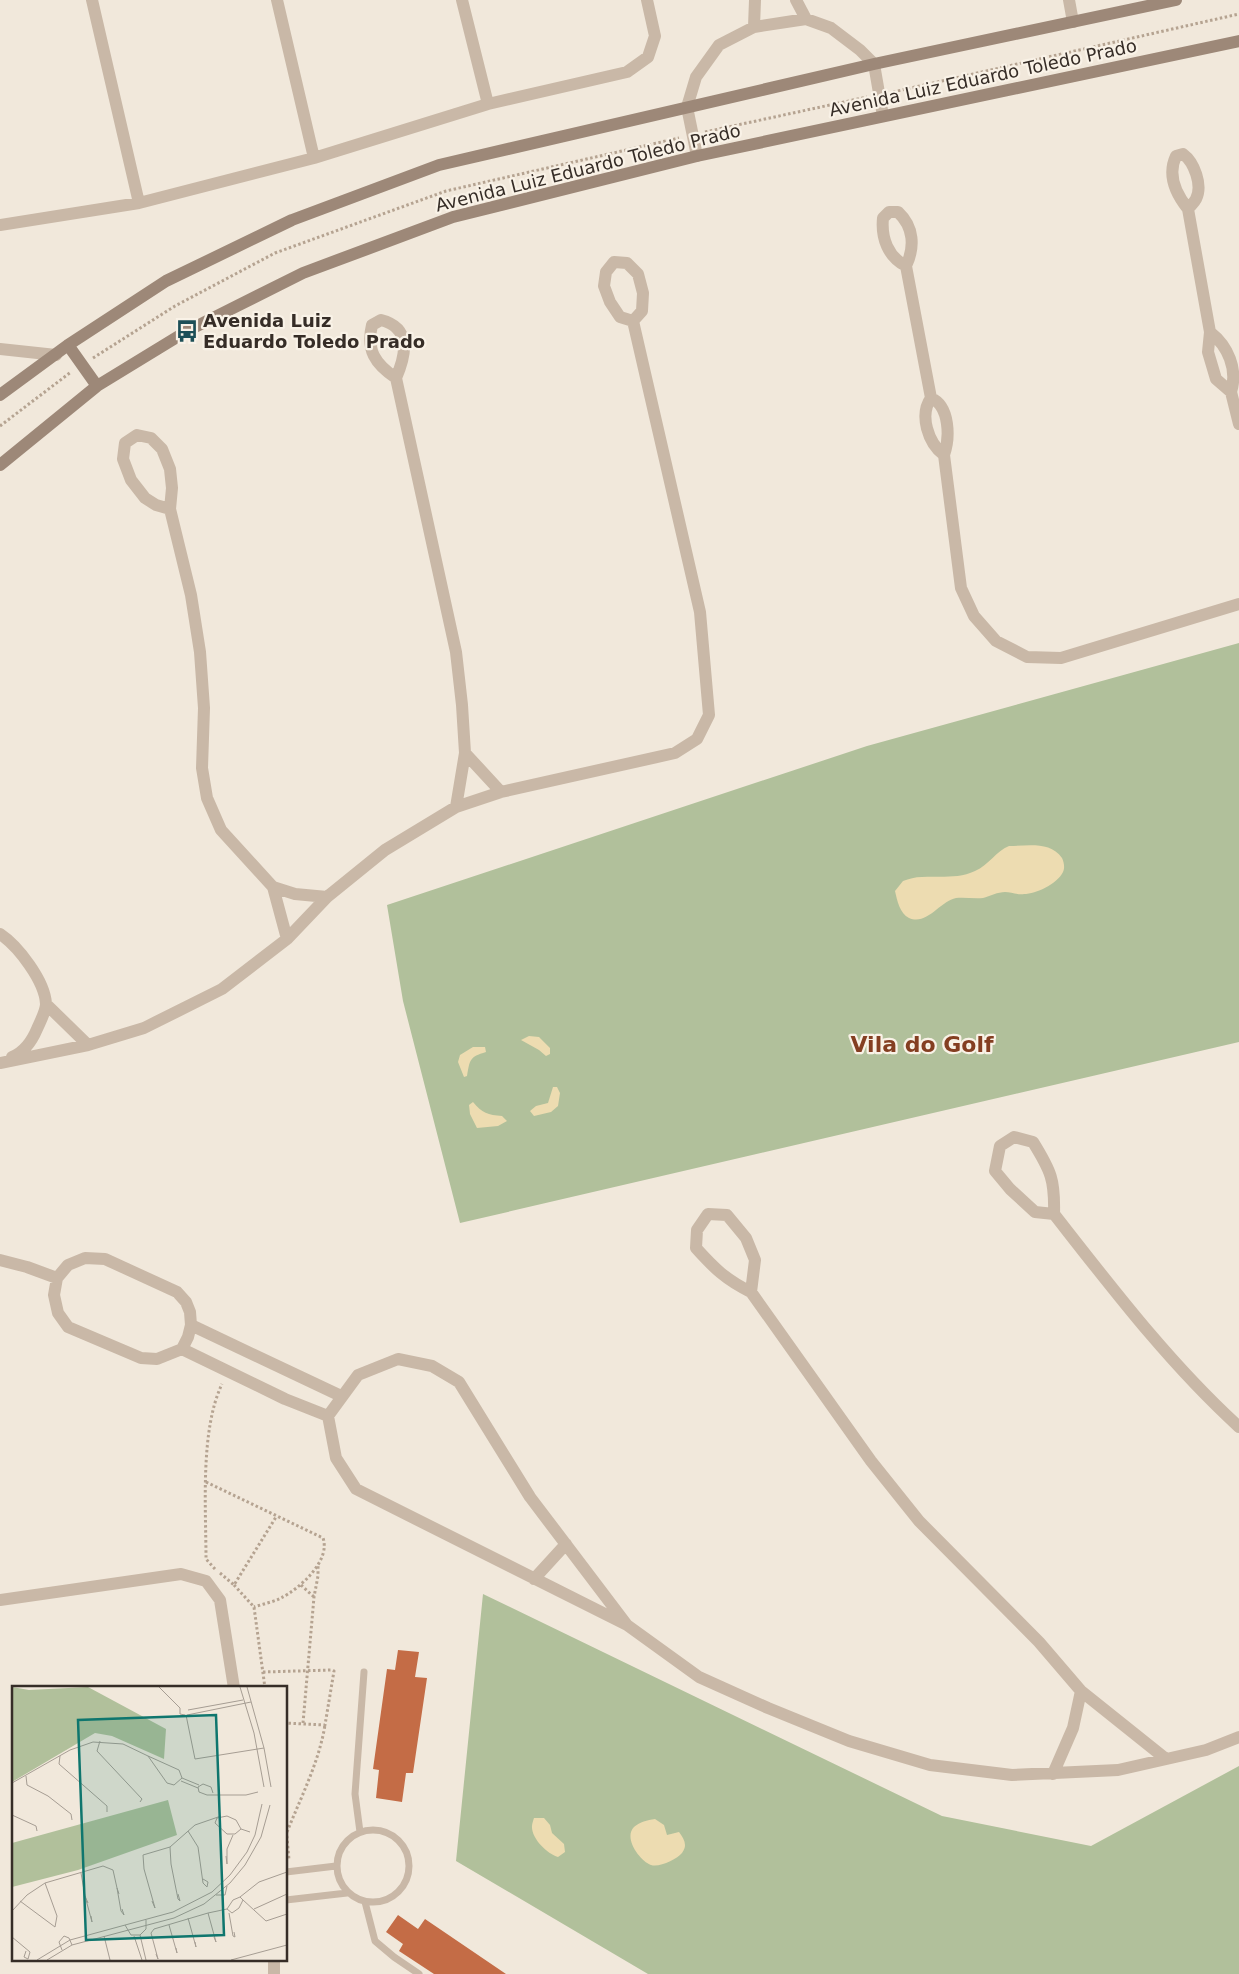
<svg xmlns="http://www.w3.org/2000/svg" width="1239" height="1974" font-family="'DejaVu Sans',sans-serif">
	<rect width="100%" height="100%" fill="#f1e8db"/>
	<path fill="#b1c09b" d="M1239,643V1042L460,1223L403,1001L387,905L867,746Z
		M483,1594L942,1816L1091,1846L1239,1766V1974H648L456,1861Z"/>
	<path fill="#eddcb1" d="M1009,846C1028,846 1050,841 1062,858C1064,862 1065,868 1063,872C1057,884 1036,894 1024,894C1018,895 1011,892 1005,892C998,892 990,896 983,898C974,899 965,897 956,898C940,901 927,926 909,918C900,914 897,900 895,891L903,881C909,879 915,877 922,877C940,876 958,879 975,871C989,865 996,851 1009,846Z
		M529,1036L539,1037L550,1048V1054L546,1056L539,1050L521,1040Z
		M473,1047H485L486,1052C469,1057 470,1060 467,1076L464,1077L458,1062L460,1055Z
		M553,1087H557L560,1093L558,1106L551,1112L534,1116L530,1111L536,1106L548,1103Z
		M473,1102C482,1113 488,1115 502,1116L507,1121L498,1126L477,1128L470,1114L469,1105Z
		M534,1818H544L550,1825L552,1833L564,1844L565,1852L558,1857C547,1854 531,1838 532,1826C532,1824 533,1821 534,1818Z
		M655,1819L664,1825L667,1835L679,1832C684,1839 688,1845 682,1853C677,1859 659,1868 651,1865C640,1861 623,1838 634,1827C640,1822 647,1820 655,1819Z"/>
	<path fill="#c46c46" d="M398,1650L419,1652L415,1677L427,1678L413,1773H406L402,1802L376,1798L379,1770L373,1769L387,1669L395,1670Z
		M398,1915L418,1929L425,1919L506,1974H434L399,1951L403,1944L386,1932Z"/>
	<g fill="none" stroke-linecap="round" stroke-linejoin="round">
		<path stroke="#b5a391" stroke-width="3" stroke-dasharray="2.5 2.5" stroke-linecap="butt" d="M893,92L1239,14
			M705,132L867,97
			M93,358L175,306L275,253L446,191L679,138
			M0,426L71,372
			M206,1482L323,1538C331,1561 299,1589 281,1598C273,1602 263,1604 254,1607
			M215,1569L206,1559C206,1508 200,1430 222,1384
			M220,1573L234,1585L276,1517
			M234,1585L254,1607L265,1688
			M301,1585L314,1597
			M263,1672L331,1670L334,1671L325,1725L286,1723
			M303,1723L314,1597L318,1576V1566
			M286,1826L289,1860
			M287,1832C301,1797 319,1762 325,1725"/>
		<path stroke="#c9b8a7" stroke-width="7" d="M337 1866a36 36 0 1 1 72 0a36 36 0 1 1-72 0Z
			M360,1832L355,1794L364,1672
			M286,1872L336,1866
			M286,1900L347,1893
			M365,1902L375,1941L394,1957L419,1974"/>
		<path stroke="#c9b8a7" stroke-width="12" d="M92,0L139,203
			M277,0L314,158
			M462,0L488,104
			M796,0L806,19
			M1069,0L1073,22
			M754,27L755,0
			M697,156L687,107L696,77L719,45L754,27L806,19L831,28L860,50L874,64L883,116
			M1188,209C1190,206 1194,203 1196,199C1203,185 1194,162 1183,154L1176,156C1167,175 1176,194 1188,209L1210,332L1208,352L1216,379L1231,392C1238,369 1228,346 1210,332
			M0,225L139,203L314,158L488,104L627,72L648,57L655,36L647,0
			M614,262L627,263L638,274L643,293L642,311L633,321L620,317L610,302L604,286L606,272Z
			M906,266C888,257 881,238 883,218L889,212H898C914,227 915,247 906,266L931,398C919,415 928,443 944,455C950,438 950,406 931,398
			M0,349L56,355
			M396,378C375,364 366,350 372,325L381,320C412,328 406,355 396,378L456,652L462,705L465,753L456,807
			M1231,392L1239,424
			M944,455L961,588L974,616L996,641L1027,657L1061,658L1239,604
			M170,509L156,505L145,498L131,480L123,459L125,443L137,435L151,438L162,449L170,469L172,488L170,509L191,595L200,652L204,708L202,768L207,798L221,830L273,887L287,939
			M465,753L501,792
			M273,887L295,894L327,897
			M0,934C18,946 45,981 46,1004C46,1011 40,1022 37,1029C32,1041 24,1052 12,1057
			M46,1004L88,1045
			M0,1063L88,1045L144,1028L222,989L287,939L327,897L385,850L456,807L501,792L675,753L697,739L709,715L700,612L633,321
			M1054,1214L1035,1212L1010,1189L995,1171L1000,1146L1014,1137L1033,1142C1051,1171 1055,1180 1054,1214C1112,1288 1169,1363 1239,1427
			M85,1258L105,1259L177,1292L186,1302L190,1312L191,1325L188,1337L182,1349L157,1359L141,1358L68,1327L58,1313L54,1295L57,1278L68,1265Z
			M0,1260L27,1267L57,1278
			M751,1292L755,1260L746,1238L727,1215L708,1214L697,1230L696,1248C714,1268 726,1280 751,1292L871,1461L919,1521L1039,1642L1081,1691L1073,1728L1053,1774
			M191,1325L341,1396
			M182,1349L285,1399L328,1416
			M398,1359L432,1366L459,1382L530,1497L627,1625L356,1489L336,1458L328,1416L358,1375Z
			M534,1579L566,1544
			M0,1600L181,1574L206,1581L220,1600L234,1688
			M627,1625L699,1677L768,1708L849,1741L930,1765L1012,1775L1118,1770L1206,1750L1239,1737
			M1081,1691L1166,1759
			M274,1960V1974"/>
		<path stroke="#9d8878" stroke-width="12" d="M68,345L97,386
			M0,395L68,345L166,281L292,220L439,165L874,64L1176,0
			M0,465L97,386L187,331L303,273L453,217L697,156L1239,41"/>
	</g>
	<defs>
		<symbol id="bus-bare" viewBox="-9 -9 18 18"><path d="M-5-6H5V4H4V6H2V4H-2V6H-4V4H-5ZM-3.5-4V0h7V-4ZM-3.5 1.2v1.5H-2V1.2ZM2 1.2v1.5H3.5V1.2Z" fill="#1d4f57" stroke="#f9f2e7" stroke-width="2.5" paint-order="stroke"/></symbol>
	</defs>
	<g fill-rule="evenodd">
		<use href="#bus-bare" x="171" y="315" width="32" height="32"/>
	</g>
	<g text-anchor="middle" stroke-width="4.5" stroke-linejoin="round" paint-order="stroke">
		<g font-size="18" fill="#362d27" stroke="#f9f2e7">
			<text transform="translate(983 78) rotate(-12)" y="6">Avenida Luiz Eduardo Toledo Prado</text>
			<text transform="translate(588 168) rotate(-14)" y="6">Avenida Luiz Eduardo Toledo Prado</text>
		</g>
		<g font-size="18" font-weight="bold" fill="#362d27" stroke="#f9f2e7" text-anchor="start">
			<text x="203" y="327">Avenida Luiz<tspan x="203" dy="21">Eduardo Toledo Prado</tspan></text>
		</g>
		<g font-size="22" font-weight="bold" fill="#843e21" stroke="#f9f2e7">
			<text x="922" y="1052">Vila do Golf</text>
		</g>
	</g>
	<g transform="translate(12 1686)">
		<rect width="275" height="275" fill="#f1e8db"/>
		<path d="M0,1L17,4L76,1L154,43L152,73L100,50L83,47L0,96ZM156,114L165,149L66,184L0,201V157Z" fill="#b1c09b"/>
		<path fill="none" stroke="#a69d93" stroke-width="1" d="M147,1L168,22V28L173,29M228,1L242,47L252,101M235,1L252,62L259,101M176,24L231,14M174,29L183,73L252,62M175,29L239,16M88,55L85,65L130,113L128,116M48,70L47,78L95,120V126M14,90L15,99L36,110L59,128L60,134M170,92L162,99L155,97L136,70L167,84L170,92L187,99M169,95L186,102M0,97L58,64L81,56L111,58L136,70M201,107L199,101L191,98L186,101L187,106L195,109H234L246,106M0,129L24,140L25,145M229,143L223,148H215L203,137L205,132L215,130L224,134L229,143L238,146M176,145L186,161L191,197L195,201L196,196L191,193M158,161L159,178L166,213L168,215L166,208M214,170L215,178V163L221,149M69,187L73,210M107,208L105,202L109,225L112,229L110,223M204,209H213L215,200M228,211L247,196L275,186M231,214L254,235L275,228M8,215L43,241L45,230L33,197M140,215L143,222L132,183L131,169L158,161L183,139L209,130M76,217L73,210L80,236L79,230M242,223L275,208M0,225L15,209L33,197L91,180L101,184L105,202M196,227L204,256L202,251M217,227L221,250L223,251L222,246M176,232L184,261L183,256M113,239L119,249H128L134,243V234M157,239L165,267L164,262M128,249L134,274M92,250L98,274M122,250L130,274M0,251L18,266L16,273L12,271L14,265M50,264L47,256L52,250L57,252L60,259M144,268L146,273L139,247L142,243L196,227L215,223L220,227L227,222L231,214L228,211L221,214L215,223M25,274L58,254L161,226L200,206L218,189L235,166L243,149L250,118M35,274L60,259L162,232L192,218L218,197L233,179L249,151L258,119M219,274L275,259"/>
		<path fill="#0f766e" fill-opacity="0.15" stroke="#0f766e" stroke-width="2.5" d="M204,29L212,249L74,254L66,34Z"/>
		<rect width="275" height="275" fill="none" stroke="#362d27" stroke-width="2.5"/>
	</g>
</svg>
